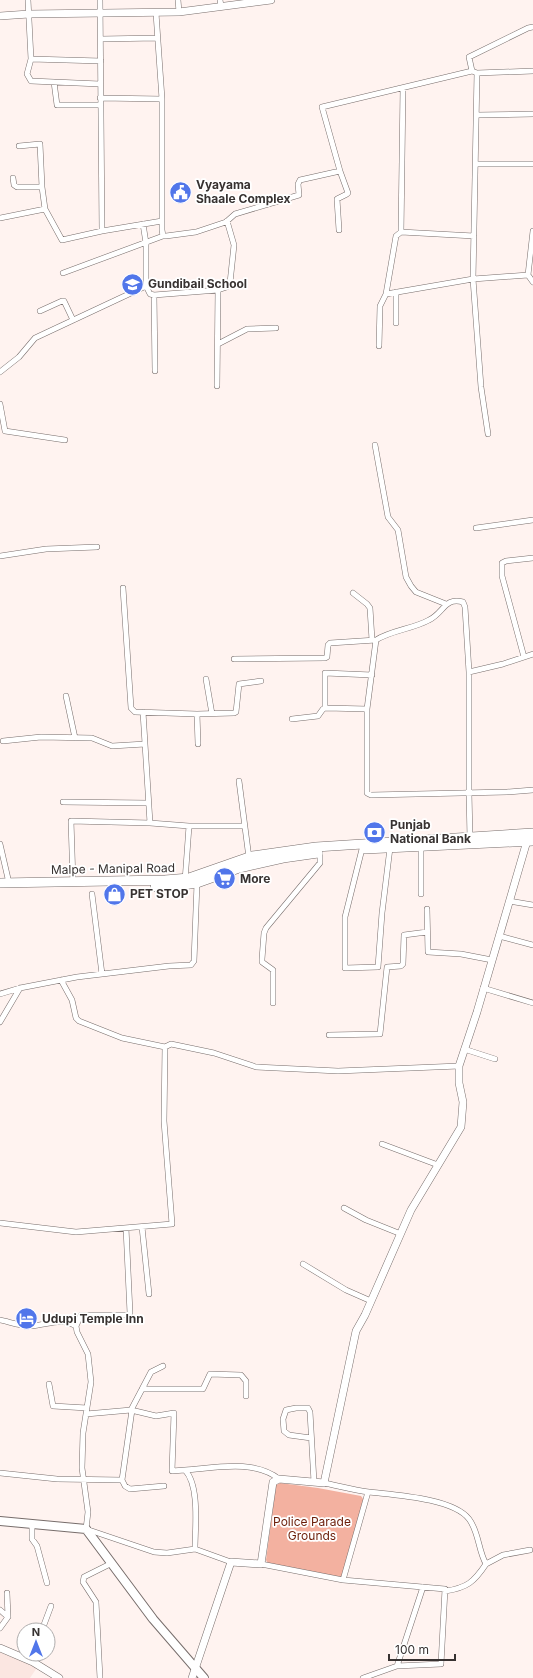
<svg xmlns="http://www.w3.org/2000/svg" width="533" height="1678" font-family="Inter,sans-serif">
	<rect width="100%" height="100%" fill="#fff3f0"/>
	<path fill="#fbe6e1" d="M0,1645L40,1663L30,1678H0Z"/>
	<path fill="#f3b1a0" d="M280,1483L318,1488L361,1496L364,1500L342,1577L336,1580L269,1566L266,1560L276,1485Z"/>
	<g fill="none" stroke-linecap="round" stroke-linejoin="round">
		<defs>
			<path id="minor" d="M28,0L31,59L101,61
				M100,0L102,231
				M178,0L179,12
				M220,0L221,6
				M156,13L162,99V230L163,236H166L196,232L226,222L235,214L299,195L298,184L300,180L340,171L322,107L472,71L469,57L528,28L533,27
				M101,39L157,38
				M31,59L27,74L31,81L100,84
				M472,71L477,73L473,279L481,387L488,434
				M477,73L533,71
				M54,82L57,105H100
				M100,98L162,99
				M477,115L533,114
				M19,146L40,144L42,187L45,209L62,240L102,231L162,221
				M476,164H533
				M13,178L14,185L17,187H42
				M0,218L45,209
				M339,230L337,199L347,194L348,193L340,171
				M401,232L403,88
				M63,273L163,236
				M528,275L533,282
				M146,286L150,294L154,295L218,290L217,386
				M218,290L227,287L230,283L234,245L227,221
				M396,292V323
				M386,294L473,279L528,275L533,231
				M154,295L155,371
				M40,311L62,301H64L73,320
				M218,344L247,329L276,328
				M379,346L380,306L386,294L396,236L401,232L474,236
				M0,372L19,357L35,338L146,286V243L143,224
				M0,404L5,431L65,440
				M375,445L388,517L398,530L406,577L411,586L416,592L446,604
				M476,528L533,520
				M0,556L46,549L97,547
				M123,588L131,708L135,712L197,714L234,713L236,712L239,684L261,681
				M353,593L367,604L370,608L372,640
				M524,657L502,576V563L506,561L533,558
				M234,659L325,658L327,657L328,645L330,643L376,640
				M469,672L465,607L463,602C444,597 444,613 429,620C413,629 392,630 376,640L367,709V793L371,795L507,792L533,790
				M206,679L212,714
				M66,696L75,738
				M325,708V673L372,675
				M143,712L150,823L189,826L185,881
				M197,714L198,744
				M292,719L318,716L323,709L326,708L367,709
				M3,741L41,737L92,738L112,746L145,744
				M239,781L249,858
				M63,802L148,803
				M189,826H244
				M470,838L469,793V672L503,664L533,654
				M0,844L9,883
				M421,846V894
				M362,849L345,917V968L378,967L382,913L390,848
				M73,882L71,821L150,823
				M92,894L102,974
				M509,901L533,905
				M427,909L428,952L461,954L492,960
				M499,936L533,945
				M61,980L72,1000L76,1018L79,1021L122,1038L165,1047L171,1044L214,1053L256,1067L338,1071L459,1066
				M483,988L533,1003
				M0,994L20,988L77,977L169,966L191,965L194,961L197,883
				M273,1003V970L262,962V959L264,933L266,928L320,863V853
				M0,1022L20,988
				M329,1035L380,1034L387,967L401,966L403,964L404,935L427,932
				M464,1049L495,1059
				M382,1144L438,1165
				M344,1208L366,1220L401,1234
				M0,1223L76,1232L172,1224L164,1121L165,1047
				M142,1227L149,1294
				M303,1264L346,1290L371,1301
				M0,1320C10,1322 20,1326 31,1326C47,1325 61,1317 76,1326L77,1332L88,1354L91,1382L83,1433L82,1468L88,1512L86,1529L154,1552L167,1553L195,1549
				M76,1326L81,1315H127L130,1313L126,1228
				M49,1384L53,1406L87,1408
				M142,1389H203L210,1374L241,1375L246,1381V1396
				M131,1410L151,1372L163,1366
				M132,1410L122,1480L125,1486L130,1489L164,1486
				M86,1414L131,1410L156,1416L174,1413L172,1471L185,1470C200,1486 195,1528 195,1549L231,1562
				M311,1438L289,1435L284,1431L283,1419L286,1410L296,1408H308L310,1412L314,1482
				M185,1470C215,1468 254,1459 279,1479
				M0,1473L57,1479L122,1480
				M324,1483C339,1486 354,1490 369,1492C394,1495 453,1498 469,1519C479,1532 478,1550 486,1564L503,1555L530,1550
				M32,1524V1539L37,1546L47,1583
				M261,1564L343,1580L445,1589L441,1664L397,1666L363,1678
				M343,1580L368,1492
				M445,1591C467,1588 474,1582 486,1564
				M7,1593L8,1617
				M0,1610L8,1617L0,1628
				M42,1630L51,1606
				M397,1666L423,1587
				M100,1678L96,1602L83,1582L84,1577L112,1563"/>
			<path id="tertiary" d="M0,16L29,14L179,12L271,0
				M0,1648L33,1662L59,1678
				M192,1678L231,1562L261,1564L273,1482L279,1479L324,1483L356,1331L365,1315L411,1210L461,1127L463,1102L459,1083V1066L477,1012L527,841"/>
			<path id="primary" d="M0,1521L86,1529L153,1619L204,1678"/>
			<path id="trunk" d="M365,849L533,841
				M0,883L165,880L189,878L252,856L316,847L533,833
				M155,887L176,886L197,883L239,868L283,858L318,853"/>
		</defs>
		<use href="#minor" stroke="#776d6b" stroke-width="6"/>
		<use href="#tertiary" stroke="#776d6b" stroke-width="8"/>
		<use href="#primary" stroke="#776d6b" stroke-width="10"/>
		<use href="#trunk" stroke="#776d6b" stroke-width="10"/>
		<use href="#minor" stroke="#fff" stroke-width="5"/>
		<use href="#tertiary" stroke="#fff" stroke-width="7"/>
		<use href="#primary" stroke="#fff" stroke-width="8"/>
		<use href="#trunk" stroke="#fff" stroke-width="9"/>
	</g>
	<defs>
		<symbol id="civic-disc" viewBox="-11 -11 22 22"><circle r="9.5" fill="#5176ea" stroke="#fff"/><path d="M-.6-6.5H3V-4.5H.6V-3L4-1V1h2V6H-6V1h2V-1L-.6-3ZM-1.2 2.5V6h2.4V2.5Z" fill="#fff"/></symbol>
		<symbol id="school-disc" viewBox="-11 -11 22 22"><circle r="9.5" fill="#5176ea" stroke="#fff"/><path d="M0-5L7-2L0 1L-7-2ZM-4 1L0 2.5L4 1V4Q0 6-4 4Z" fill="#fff"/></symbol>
		<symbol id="bank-disc" viewBox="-11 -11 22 22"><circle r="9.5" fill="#5176ea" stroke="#fff"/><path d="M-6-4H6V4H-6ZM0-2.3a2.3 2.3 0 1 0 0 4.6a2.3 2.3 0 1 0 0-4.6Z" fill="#fff"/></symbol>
		<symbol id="supermarket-disc" viewBox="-11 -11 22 22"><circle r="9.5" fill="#5176ea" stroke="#fff"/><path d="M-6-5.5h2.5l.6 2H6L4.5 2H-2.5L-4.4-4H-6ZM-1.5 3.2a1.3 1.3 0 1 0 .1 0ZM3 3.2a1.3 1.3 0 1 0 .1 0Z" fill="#fff"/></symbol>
		<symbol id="shop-disc" viewBox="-11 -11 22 22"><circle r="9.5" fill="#5176ea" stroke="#fff"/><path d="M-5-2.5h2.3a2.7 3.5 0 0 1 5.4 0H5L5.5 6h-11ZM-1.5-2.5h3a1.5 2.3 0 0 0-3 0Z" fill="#fff"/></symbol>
		<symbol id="hotel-disc" viewBox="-11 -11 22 22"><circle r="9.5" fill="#5176ea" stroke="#fff"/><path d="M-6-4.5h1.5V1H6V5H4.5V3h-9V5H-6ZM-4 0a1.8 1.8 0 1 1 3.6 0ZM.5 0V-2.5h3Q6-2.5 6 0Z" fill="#fff"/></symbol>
	</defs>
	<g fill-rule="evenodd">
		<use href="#civic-disc" x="168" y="180" width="25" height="25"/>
		<use href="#school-disc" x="120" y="272" width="25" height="25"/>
		<use href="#bank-disc" x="362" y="820" width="25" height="25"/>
		<use href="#supermarket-disc" x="212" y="866" width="25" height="25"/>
		<use href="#shop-disc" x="102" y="882" width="25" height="25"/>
		<use href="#hotel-disc" x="14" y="1306" width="25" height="25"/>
	</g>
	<g text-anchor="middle" stroke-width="3.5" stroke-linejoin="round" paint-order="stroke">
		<g font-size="12" font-weight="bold" fill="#373231" stroke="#fff" text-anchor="start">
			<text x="196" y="189">Vyayama<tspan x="196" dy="14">Shaale Complex</tspan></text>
			<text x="148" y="288">Gundibail School</text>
			<text x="390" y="829">Punjab<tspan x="390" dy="14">National Bank</tspan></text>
			<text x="240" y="883">More</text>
			<text x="130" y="898">PET STOP</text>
			<text x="42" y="1323">Udupi Temple Inn</text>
		</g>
		<g font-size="12" fill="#373231" stroke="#fff">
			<text transform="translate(113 869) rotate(-1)" y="4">Malpe - Manipal Road</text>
		</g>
		<g font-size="12" fill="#6b1c07" stroke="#fff">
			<text x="312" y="1526">Police Parade<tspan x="312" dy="14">Grounds</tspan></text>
		</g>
	</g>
	<g transform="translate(36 1642)"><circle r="19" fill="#ffffff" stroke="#afadad"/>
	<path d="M0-3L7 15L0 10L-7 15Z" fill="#5176ea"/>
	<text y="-6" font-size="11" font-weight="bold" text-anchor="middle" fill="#373231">N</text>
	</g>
	<path d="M389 1654v6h66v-6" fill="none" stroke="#373231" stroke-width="2"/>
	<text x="395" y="1654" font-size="12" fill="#373231" stroke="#ffffff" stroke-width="3" paint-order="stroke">100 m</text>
</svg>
